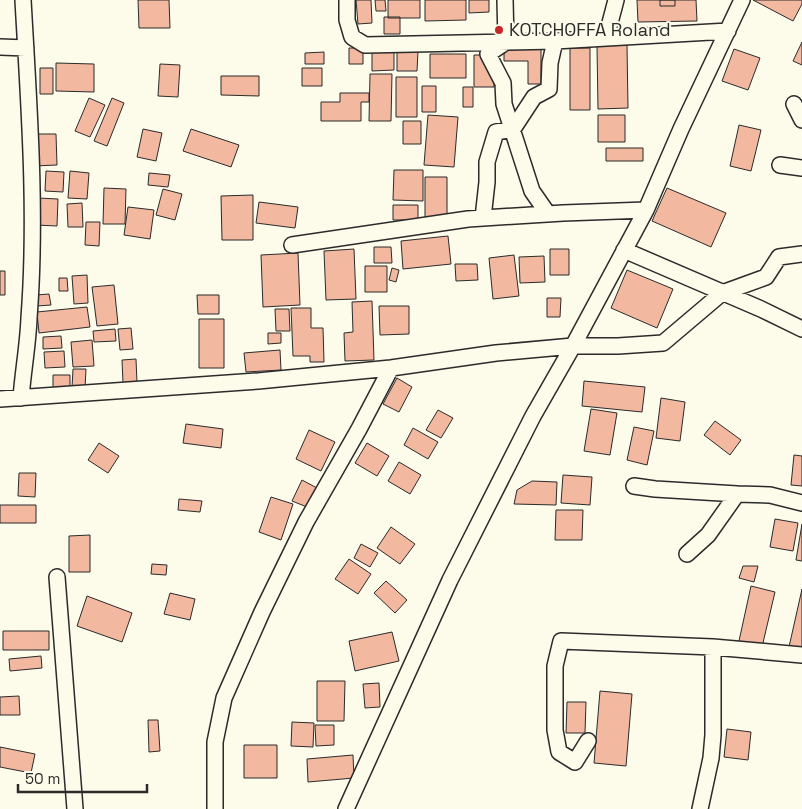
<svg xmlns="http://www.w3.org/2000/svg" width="802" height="809" font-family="'Space Grotesk',sans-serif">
	<rect width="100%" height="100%" fill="#fdfbea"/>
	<path fill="#f2b8a0" stroke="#2b2b2b" d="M138,0H169L170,28H139Z
		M356,0H371L372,23L358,24Z
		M375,0H385L386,11H376Z
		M388,0H420V18H388Z
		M425,0H466V20L425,21Z
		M469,0H489V12L469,13Z
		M637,0H696L697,21L638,22Z
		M660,0H675V6H660Z
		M753,0H802V4L793,21Z
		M384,17H400V34H384Z
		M802,42V65L793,61Z
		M627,45L628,108L598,109L597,46Z
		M372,46H394V70L372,71Z
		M504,47H541V84H528V61H504Z
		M349,48H363V64H349Z
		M570,48H590V110H570Z
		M734,49L760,58L748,90L722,81Z
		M397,50L418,51L417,71H397Z
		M324,52V64H305V53Z
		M430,54H466V78H430Z
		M474,55H494V87H474Z
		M56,63L94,64V92L56,91Z
		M160,64L180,65L178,97L158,96Z
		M40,68H53V94H40Z
		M302,68H322V86H302Z
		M370,74H392L391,121H369Z
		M221,76H259V96L221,95Z
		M396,77H417V117H396Z
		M422,86H436V112H422Z
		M463,87H473V107H463Z
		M340,93H369V102H361V121H321V102H340Z
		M89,98L105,105L90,137L75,131Z
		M112,98L124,103L107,146L94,141Z
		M428,115L458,117L454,167L424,165Z
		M598,115H625V142H598Z
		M403,121H421V144H403Z
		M739,125L761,130L751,171L730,166Z
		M143,129L162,133L156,161L137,157Z
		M191,129L239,145L231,167L183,151Z
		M34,134H56L57,165L34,166Z
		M606,148H643V161H606Z
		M394,170H423V201L393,200Z
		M46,171L64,172L63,192L45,191Z
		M70,171L89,173L87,199L68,198Z
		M149,173L170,175L168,187L148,185Z
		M425,177H447V217H425Z
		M104,188L126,189L125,224H103Z
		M667,188L726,213L711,247L652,221Z
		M163,189L182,194L175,220L156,215Z
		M253,195V240H222L221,196Z
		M38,198L58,199L57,226L36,225Z
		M259,202L298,207L295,228L256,223Z
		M82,203L83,227H68L67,204Z
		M393,205H418V220H393Z
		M128,207L154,210L150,239L124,235Z
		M86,222H100L99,246L85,245Z
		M448,236L451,264L403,269L401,241Z
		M374,247H391L392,263H374Z
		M354,249L356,299L326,300L324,251Z
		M550,249H569V275H550Z
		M298,253L300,305L263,307L261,255Z
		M514,255L519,296L493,299L489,258Z
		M544,256L545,282L520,283L519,257Z
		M455,264H477L478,280L456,281Z
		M365,266H387V292H365Z
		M392,268L399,270L396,282L389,280Z
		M627,270L673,289L657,328L611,308Z
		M0,271H5V295H0Z
		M87,275L88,303L74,304L72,276Z
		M59,278H67L68,291H59Z
		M114,285L118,324L97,326L92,287Z
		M49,294L51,305L37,306L36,295Z
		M197,295H219V314H198Z
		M547,298H561L560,317H547Z
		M372,301L374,360L345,361L344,333L353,332L352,302Z
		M379,306H409V334L380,335Z
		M87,307L90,327L39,333L37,312Z
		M291,308H311V328H323L324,362H310V356H293Z
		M275,309H289L290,331H276Z
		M199,319H224V368H199Z
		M131,328L133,349L120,350L118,329Z
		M115,329L116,341L94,342L93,331Z
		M268,333H281V343L268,344Z
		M61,336L62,348L43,349V337Z
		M92,340L94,366L73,367L71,342Z
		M280,350L281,370L246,372L244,353Z
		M64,351L65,367L45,368L44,352Z
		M136,359L137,383H123L122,360Z
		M73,369H86L85,388H72Z
		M53,375H70V389L53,390Z
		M397,378L412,387L399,412L383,404Z
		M584,381L645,387L642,412L582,406Z
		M661,398L685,402L680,441L656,438Z
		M591,409L617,413L610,455L584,451Z
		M438,410L453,418L441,438L426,430Z
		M715,421L741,440L730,455L704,435Z
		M186,424L223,429L221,448L183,443Z
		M634,427L654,431L647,465L627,460Z
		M413,428L438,442L428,459L404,445Z
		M309,430L335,442L321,471L296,459Z
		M99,443L119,456L108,473L88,460Z
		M367,443L389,456L377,476L355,463Z
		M794,455L802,456V486L791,485Z
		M399,462L421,475L410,494L388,481Z
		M19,473H36L35,497L18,496Z
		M563,475L592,477L590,505L561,503Z
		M302,480L317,488L307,507L292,501Z
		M532,481L557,482L556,505L514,504L517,490Z
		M271,497L293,504L281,540L259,532Z
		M179,499L202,501L200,512L178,510Z
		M0,505H36V523H0Z
		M556,510H583L582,540H555Z
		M775,519L798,523L793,551L770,547Z
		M802,524V561L796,560Z
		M391,527L415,544L400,564L377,548Z
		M90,535V572H69V536Z
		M361,544L378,553L370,567L354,558Z
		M349,559L371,574L358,594L335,579Z
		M152,564L167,565L166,575L151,574Z
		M743,566H758L754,582L739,578Z
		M386,581L407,600L395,613L374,593Z
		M751,586L775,592L762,647L739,641Z
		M802,589V650L789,647Z
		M170,593L195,599L190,620L164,614Z
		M87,596L132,613L122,642L77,626Z
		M3,631H49V650H3Z
		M392,632L399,661L355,671L349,641Z
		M41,656L42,668L10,671L9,659Z
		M317,681H345L344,721H317Z
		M379,683L380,707L365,708L363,684Z
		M600,691L632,694L626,766L594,763Z
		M19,696L20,715H0V697Z
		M567,702H586L585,733H566Z
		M148,720H158L160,751L149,752Z
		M292,722L314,723L313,747L291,746Z
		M315,725H334V745L316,746Z
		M727,729L751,732L748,760L724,757Z
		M244,745H277V778H244Z
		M0,747L35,754L31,773L0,767Z
		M353,755L354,778L308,782L307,759Z"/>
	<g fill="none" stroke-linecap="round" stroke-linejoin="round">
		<defs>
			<path id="minor" d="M347,0V20L352,37L365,45L555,41L728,31
				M505,0L506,42
				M606,38L616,0
				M506,42L488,54L503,83L504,104L532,191L548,214
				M0,47L26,48
				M794,104L802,120
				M780,165L802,168
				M483,218L487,182V162L496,132L513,129L534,97L549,89L550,63L555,41
				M292,245L468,219L563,213L646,210
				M624,250L761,309L802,329
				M21,398C23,371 28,345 29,318C37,213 29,106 23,0
				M0,399L258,381L391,368L496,353L573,346H618L663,343L722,293L766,277L779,257L802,254
				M634,486L655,489L737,494
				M687,554L708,535L737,494L770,495L802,503
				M57,577L75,809
				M588,741L575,762L559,752L555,730V666L561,641L713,647L802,655
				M215,809V742L224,698L262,612L306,522L359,429L391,368
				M346,809L450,580L533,416L573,346L646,210L681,129L742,0
				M700,809L711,758L713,735V647"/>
		</defs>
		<use href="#minor" stroke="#2b2b2b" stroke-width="18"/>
		<use href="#minor" stroke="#fdfbea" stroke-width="15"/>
	</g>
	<circle fill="#c62828" stroke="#fdfbea" stroke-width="2" cx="499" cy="30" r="5"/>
	<g text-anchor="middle" stroke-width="4" stroke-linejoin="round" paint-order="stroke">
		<g font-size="18" fill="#2b2b2b" stroke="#fdfbea" text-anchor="start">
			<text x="509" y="36">KOTCHOFFA Roland</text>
		</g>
	</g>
	<path d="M18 784v8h129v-8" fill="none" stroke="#2b2b2b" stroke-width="2.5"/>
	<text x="25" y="784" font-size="15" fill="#2b2b2b" stroke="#fdfbea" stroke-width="4" paint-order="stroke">50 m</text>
</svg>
